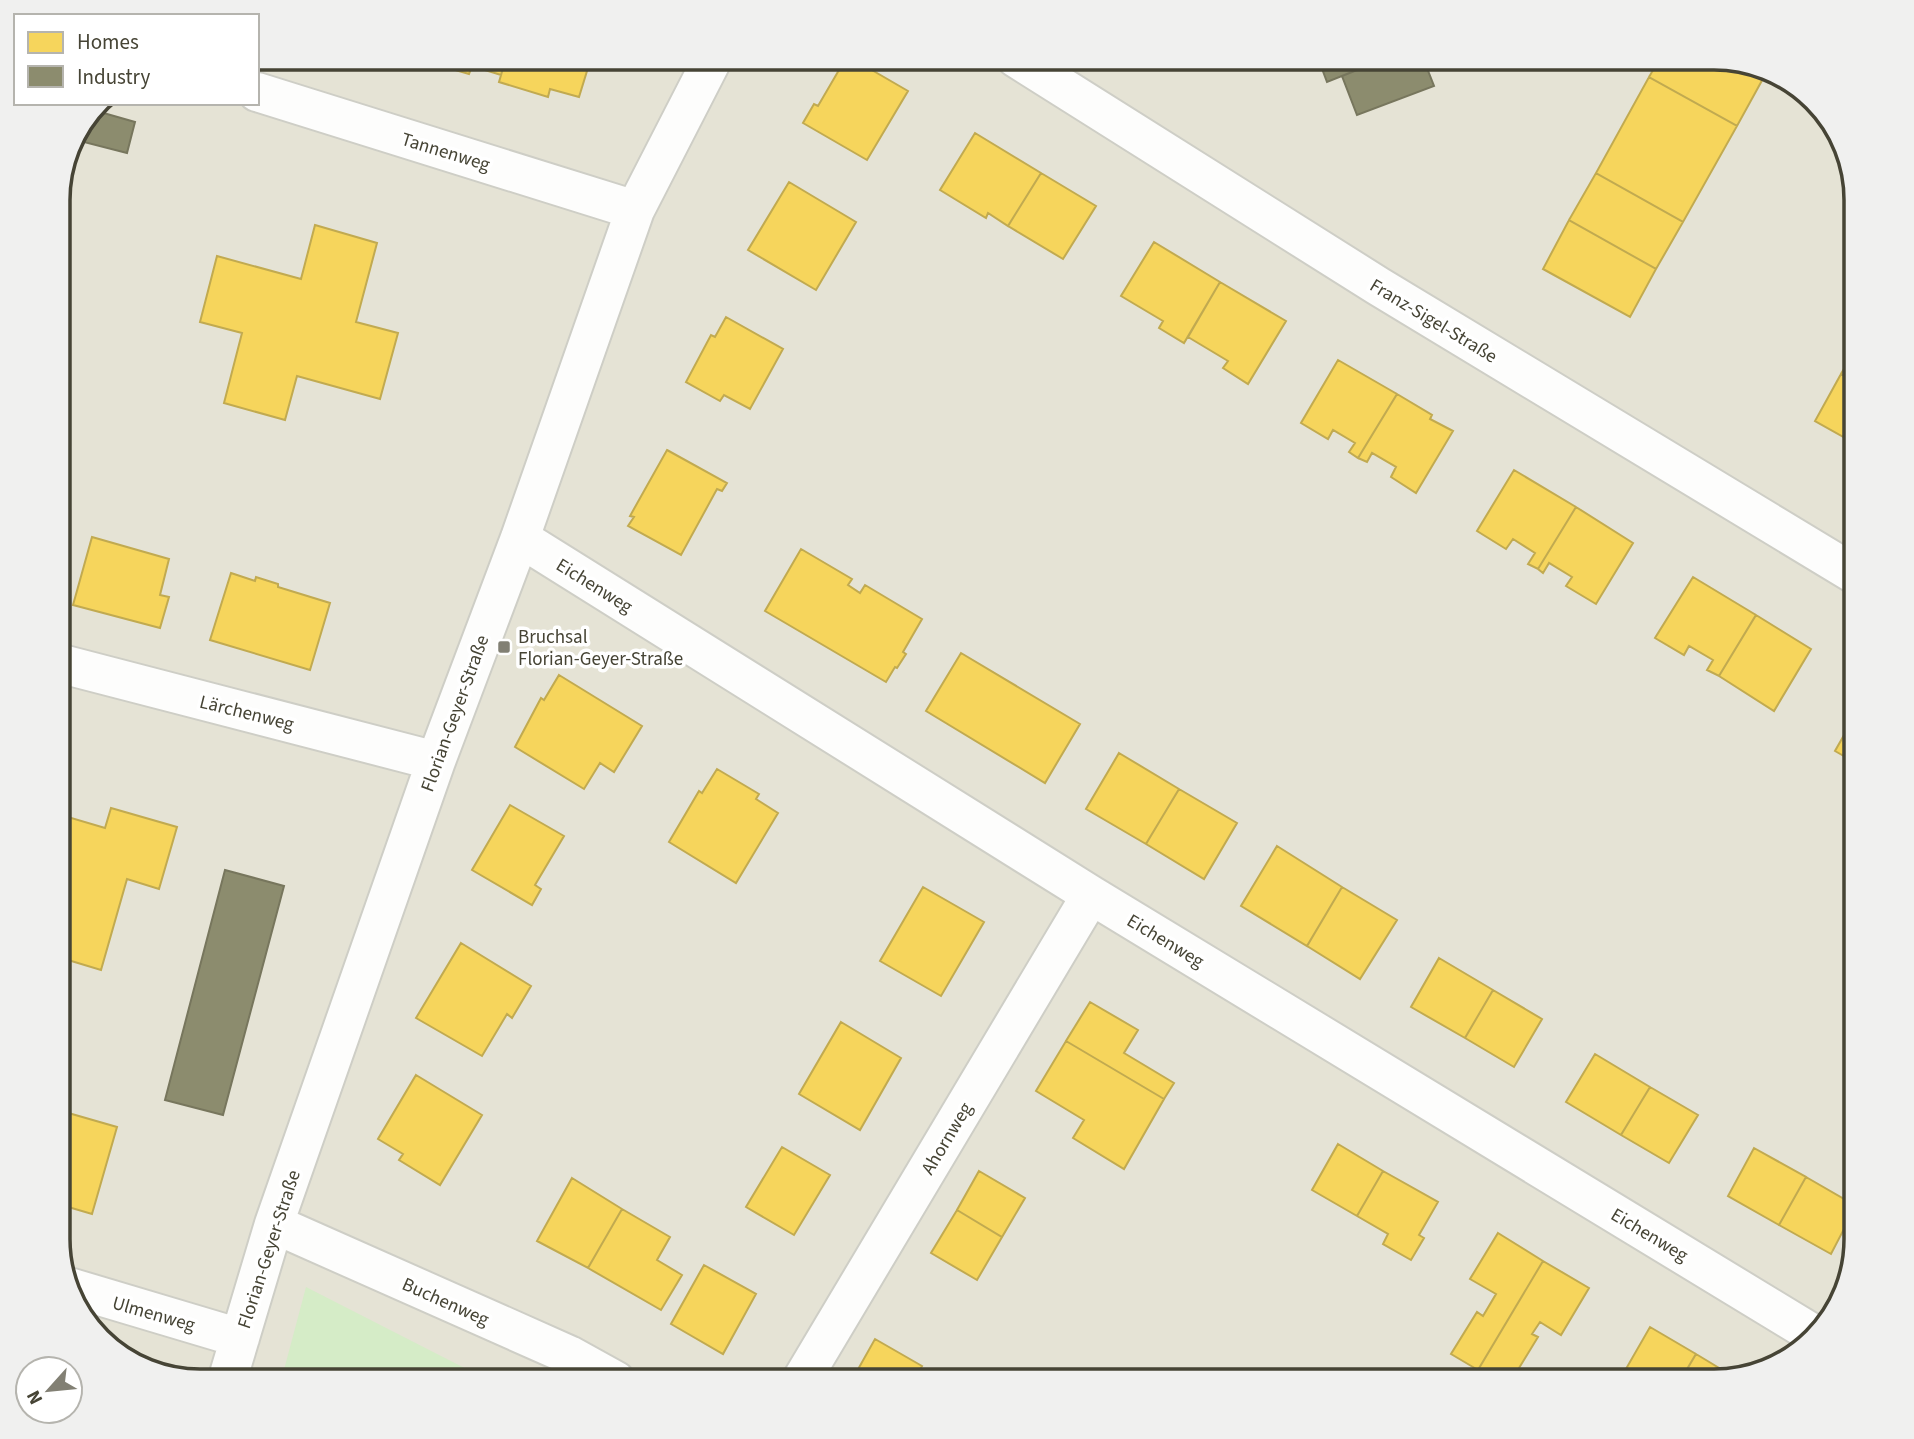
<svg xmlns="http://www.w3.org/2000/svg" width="1914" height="1439" font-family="'Source Sans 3',sans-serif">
	<rect width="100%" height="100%" fill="#f0f0e8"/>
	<path fill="#e5e3d5" d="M257,58H1714L1801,87L1842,137L1856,200V1239L1827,1326L1777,1367L1714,1381H200L113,1352L73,1302L58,1248V190L73,137L98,103H257Z"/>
	<path fill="#d5ecc7" d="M306,1287L490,1381H281Z"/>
	<path fill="#f6d55c" stroke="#c1aa50" stroke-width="2" d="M421,58H506L501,75L472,66L469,74L421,60Z
		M506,58H591L579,97L550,89L548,97L499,82Z
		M846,58H851L908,91L867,160L803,123L814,104L818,106Z
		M1660,58H1715L1765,75L1737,126L1649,77Z
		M1649,77L1737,126L1683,222L1596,173Z
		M975,133L1041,173L1008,226L988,213L986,218L940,190Z
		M1041,173L1096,206L1063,259L1008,226Z
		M1596,173L1683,222L1656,269L1569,220Z
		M789,182L856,222L816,290L748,250Z
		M1569,220L1656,269L1630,317L1543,269Z
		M315,225L377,243L356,322L398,333L380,399L297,376L285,420L224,403L242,333L200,322L217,256L301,279Z
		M1154,242L1220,282L1184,343L1159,328L1163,321L1121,296Z
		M1220,282L1286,321L1248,384L1223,368L1228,361L1188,337Z
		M726,317L783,349L750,409L724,395L720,401L686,382L711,335L715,337Z
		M1856,348V383L1841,374Z
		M1338,360L1397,394L1358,458L1349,452L1355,443L1333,430L1328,439L1301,423Z
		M1841,374L1856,383V444L1815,421Z
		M1397,394L1432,415L1430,419L1453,431L1416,493L1391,477L1396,467L1372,453L1367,462L1358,458Z
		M667,450L727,483L722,491L717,489L681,555L628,526L634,517L630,516Z
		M1514,470L1576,507L1538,569L1528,564L1535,553L1513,539L1506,549L1477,531Z
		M1576,507L1633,543L1596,604L1566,586L1572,577L1549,563L1543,573L1538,569Z
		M92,537L169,559L160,595L169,597L160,628L73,605Z
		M801,549L852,579L848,585L860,593L865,585L922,619L903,652L906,654L897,668L895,667L886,682L765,611Z
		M231,573L255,581L256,577L278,584V587L330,603L310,670L210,640Z
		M1693,577L1756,615L1719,676L1707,670L1713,660L1689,646L1684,655L1655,638Z
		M1756,615L1811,649L1774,711L1719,676Z
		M961,653L1080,724L1045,783L926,711Z
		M559,675L642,726L614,772L600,763L584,789L515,747L541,698L544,700Z
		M1856,714V763L1835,751Z
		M1119,753L1179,789L1146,844L1086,809Z
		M717,769L759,794L756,799L778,813L736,883L669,842L699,791L702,793Z
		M1179,789L1237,823L1204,879L1146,844Z
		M510,805L564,836L535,885L541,889L532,905L472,870Z
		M111,808L177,827L159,889L127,879L101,970L58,957V814L105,828Z
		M1277,846L1342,887L1307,946L1241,906Z
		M923,887L984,922L941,996L880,961Z
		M1342,887L1397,920L1360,979L1307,946Z
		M461,943L531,986L512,1018L507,1014L482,1056L416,1018Z
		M1439,958L1493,990L1465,1038L1411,1007Z
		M1493,990L1542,1019L1514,1067L1465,1038Z
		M1090,1002L1138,1030L1124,1053L1174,1083L1164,1099L1066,1041Z
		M841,1022L901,1058L860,1130L799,1094Z
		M1066,1041L1164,1099L1124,1169L1073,1138L1084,1120L1036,1091Z
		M1595,1054L1650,1087L1621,1135L1566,1102Z
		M416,1075L482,1115L440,1185L399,1160L403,1154L378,1139Z
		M1650,1087L1698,1115L1669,1163L1621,1135Z
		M58,1110L117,1127L92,1214L58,1204Z
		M1338,1144L1383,1171L1357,1216L1312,1190Z
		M782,1147L830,1175L794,1235L746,1207Z
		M1754,1148L1806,1177L1779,1225L1728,1196Z
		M979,1171L1025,1198L1002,1237L957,1210Z
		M1383,1171L1438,1202L1419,1235L1424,1238L1411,1260L1383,1244L1388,1234L1357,1216Z
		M1806,1177L1856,1206L1831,1254L1779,1225Z
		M572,1178L622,1209L588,1268L537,1241Z
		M622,1209L670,1237L657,1260L682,1275L661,1310L588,1268Z
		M957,1210L1002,1237L977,1280L931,1253Z
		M1498,1233L1543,1261L1478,1370L1451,1354L1477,1312L1483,1316L1496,1294L1470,1279Z
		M1543,1261L1589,1288L1561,1335L1540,1322L1532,1334L1538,1337L1511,1381H1497L1478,1370Z
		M704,1265L756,1294L723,1354L671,1324Z
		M1650,1327L1696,1354L1680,1381H1636L1623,1374Z
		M875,1339L922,1366L913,1381L852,1380Z
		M1696,1354L1734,1377L1714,1381H1680Z"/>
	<path fill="#8c8c6e" stroke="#77765d" stroke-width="2" d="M1318,58H1387L1327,82Z
		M1387,58H1423L1434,86L1357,115L1342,76Z
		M93,110L135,122L127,153L72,139Z
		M225,870L284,886L223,1115L165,1100Z"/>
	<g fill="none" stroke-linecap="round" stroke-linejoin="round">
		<defs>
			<path id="street" d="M1016,58L1378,286L1856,575
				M257,92L635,210
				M520,538L1091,895L1815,1335
				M58,663L436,761
				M274,1224L569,1355L616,1381
				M69,1287L240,1338
				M227,1381L274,1224L436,761L520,538L635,210L713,58
				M801,1381L1091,895"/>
		</defs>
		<use href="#street" stroke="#cecec6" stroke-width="42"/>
		<use href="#street" stroke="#fdfdfc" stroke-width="38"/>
	</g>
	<rect fill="#828074" stroke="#fff" stroke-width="2.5" x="497" y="640" width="14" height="14" rx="3.5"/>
	<g text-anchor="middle" stroke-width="7" stroke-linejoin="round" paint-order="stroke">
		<g font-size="19" fill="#464435" stroke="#fff">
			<text transform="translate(446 151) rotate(17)" y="7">Tannenweg</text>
			<text transform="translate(1434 320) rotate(31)" y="7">Franz-Sigel-Straße</text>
			<text transform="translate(595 585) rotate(32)" y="7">Eichenweg</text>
			<text transform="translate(247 712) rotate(14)" y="7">Lärchenweg</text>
			<text transform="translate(454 713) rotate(-70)" y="7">Florian-Geyer-Straße</text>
			<text transform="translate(1166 940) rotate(31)" y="7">Eichenweg</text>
			<text transform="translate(946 1138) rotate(-59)" y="7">Ahornweg</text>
			<text transform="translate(1650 1234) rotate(31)" y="7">Eichenweg</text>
			<text transform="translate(268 1249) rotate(-72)" y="7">Florian-Geyer-Straße</text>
			<text transform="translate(446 1301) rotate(24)" y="7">Buchenweg</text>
			<text transform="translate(154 1313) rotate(16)" y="7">Ulmenweg</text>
		</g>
		<g font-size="19" fill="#464435" stroke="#fff" text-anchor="start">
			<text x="518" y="643">Bruchsal<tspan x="518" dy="22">Florian-Geyer-Straße</tspan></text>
		</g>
	</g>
	<path d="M0 0H1914V1439H0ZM200 70H1714A130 130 0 0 1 1844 200V1239A130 130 0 0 1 1714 1369H200A130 130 0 0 1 70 1239V200A130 130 0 0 1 200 70Z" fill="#f0f0ef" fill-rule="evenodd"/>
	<path fill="none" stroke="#464435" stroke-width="3.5" d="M200 70H1714A130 130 0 0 1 1844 200V1239A130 130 0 0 1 1714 1369H200A130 130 0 0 1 70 1239V200A130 130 0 0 1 200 70Z"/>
	<rect x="14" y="14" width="245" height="91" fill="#ffffff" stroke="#b5b4ae" stroke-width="2"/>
	<rect x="28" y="32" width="35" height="21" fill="#f6d55c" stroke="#b5b4ae" stroke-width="2"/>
	<text x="77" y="49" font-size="21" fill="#464435">Homes</text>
	<rect x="28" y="66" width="35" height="21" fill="#8c8c6e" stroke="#b5b4ae" stroke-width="2"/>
	<text x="77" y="84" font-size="21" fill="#464435">Industry</text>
	<g transform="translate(49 1390) rotate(243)"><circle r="33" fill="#ffffff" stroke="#b5b4ae" stroke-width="2"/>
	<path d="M0-5L12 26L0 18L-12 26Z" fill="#828074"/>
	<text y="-10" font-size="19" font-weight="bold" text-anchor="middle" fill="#464435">N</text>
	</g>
</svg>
